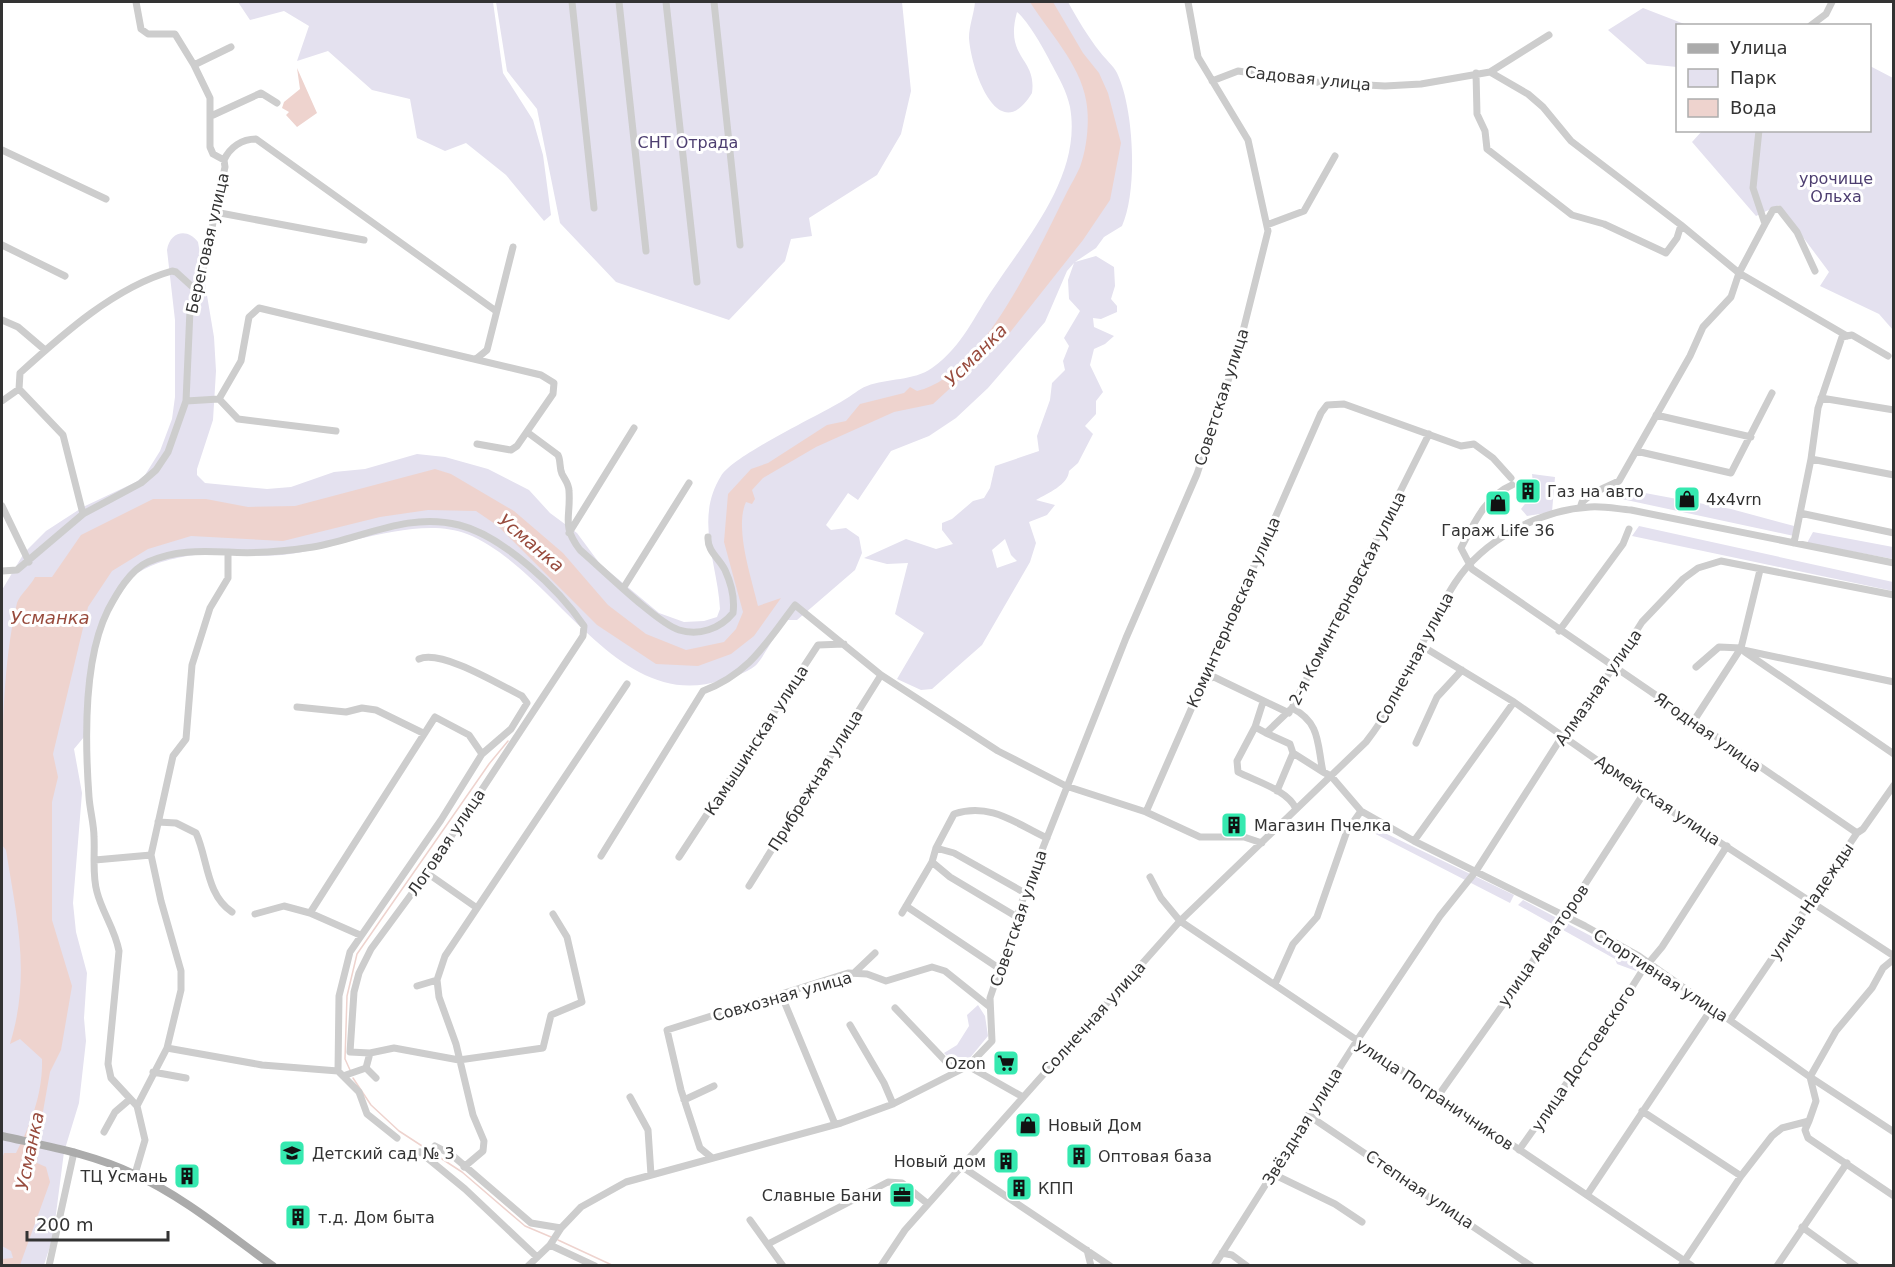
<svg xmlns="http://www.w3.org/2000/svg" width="1895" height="1267" font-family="'DejaVu Sans',sans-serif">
	<rect width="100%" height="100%" fill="#fff"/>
	<path fill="#e4e1ef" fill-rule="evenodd" d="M238,2H493L503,73L533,120L543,155L551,215L544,221L506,175L466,143L445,151L417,138L410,99L372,90L328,51L297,61L309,26L284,11L250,20Z
		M496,2H902L911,91L901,134L877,175L809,218L812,236L791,239L785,261L729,320L616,282L560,223L537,109L507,71Z
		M975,2H1068C1077,18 1088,37 1100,52C1105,59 1113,65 1117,73C1134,108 1138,191 1122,226L1104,237L1096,248L1075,262L1096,256L1114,267L1115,286L1111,299L1117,306V312L1101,319L1093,318L1094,327L1114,336L1105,344L1094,349L1090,365L1103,392L1096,401V414L1085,426L1093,434L1078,463L1069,471C1068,485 1048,493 1036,500L1055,505L1047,515L1029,522L1036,543L1030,562L982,645L932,689L921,690L897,679L924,633L895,614L908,563L887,564L864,558L906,539L936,549L953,544L942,530V523L952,519L973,501L984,498L990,488L995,466L1039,451L1037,436L1050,400L1052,383L1065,370L1063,361L1069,346L1064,338L1080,311L1069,299L1068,280L1074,263L1067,271L1045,322L988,388L956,418L929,436L891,451L858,500L848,493L826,525L831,530L846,528L859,537L862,553L855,570L797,620H785C778,630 762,660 755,666C746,673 733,677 722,680C617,716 553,568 467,534C416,514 336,550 282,555C249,558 215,550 182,557C161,561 139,568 125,584C92,620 91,690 84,737L74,749L82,793L73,903L76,932L87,973L84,1018L86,1041L79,1103L64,1152L53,1237L44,1265L2,1266V590L24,553L46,531L83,507L136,482L145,475L160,451L172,419L175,397V320L167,250C170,231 188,228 198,242L214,337L216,371L213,420L197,469V475L205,483L267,489L291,487L334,472L365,469L417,454L445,457L488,469L529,490L550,513L577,533L600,564L659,613L684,622L704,621L717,617L720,609C718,564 694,519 721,476C734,455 818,416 844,400C852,396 858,389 867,386C887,378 914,381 932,368C964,345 973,317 995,286C1029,235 1082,174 1070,107C1067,92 1059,78 1052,65C1045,51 1029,22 1017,12C1004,59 1037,57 1032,93C998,149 971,69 969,38C969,26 974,14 975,2ZM1005,539L1011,555L1017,561L997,568L992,550Z
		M1643,8L1687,25L1678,26L1677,67L1647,64L1608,30Z
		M1870,66L1893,78V330L1879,314L1820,286L1829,272L1779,205L1756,216L1692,142L1702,131L1870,130Z
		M1532,474L1555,477L1552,512L1527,516L1521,509L1534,492Z
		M1618,488L1731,509L1798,527L1794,536L1617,498Z
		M1639,526L1893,582V591L1632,536Z
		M1813,532L1893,547V559L1807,543Z
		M1362,822L1514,895L1510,903L1358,825Z
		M1523,900L1640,962L1636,971L1617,964L1615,959L1518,905Z
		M978,1005L985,1016L988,1036L969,1059L958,1067L944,1053L957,1045L969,1026L967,1015Z"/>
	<path fill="#eed3ce" d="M1030,2H1053L1083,53L1099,73L1108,93L1121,143L1110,200L1083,240L1008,335L933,404L894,412L816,447L763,478L752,490L755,499L752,504L746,502C734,528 752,579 758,606L781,598L754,636L731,654L698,666L656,664L597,625L498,526L476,511L428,510L380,517L283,541L191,536L148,549L112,571L88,607L53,754L58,777L52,802V920L72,986L61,1050L50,1072L39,1134L37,1163L46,1167L50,1182L20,1265H2V1259L13,1258L11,1251L2,1246V1159L4,1153H16C31,1124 43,1093 42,1059L20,1039L10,1044C31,975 17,919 6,850L2,845C2,770 0,674 17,603C19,596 31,585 35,577H52L81,535L153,499H206L248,507L295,506L435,469L451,474L514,511L563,553L608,605L646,634L686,650L724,642L736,629L743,612L724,542L728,494L751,469L768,463L827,425L846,421L860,404L904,393L910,387L917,391C983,376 1039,247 1067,192C1071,184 1076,176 1080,167C1087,148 1090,120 1086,100C1080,64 1048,31 1030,2Z
		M297,68L317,113L297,127L286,115L289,112L282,108L284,102L300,89Z"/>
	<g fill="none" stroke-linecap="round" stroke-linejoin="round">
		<path stroke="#eed3ce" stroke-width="1.5" d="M350,1070L345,1059L347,996L357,954L489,764L508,741
			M353,1078L371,1105L399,1131L462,1172L525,1226L551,1237
			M558,1240L614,1266"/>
		<path stroke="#cdcdcd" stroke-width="7" d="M136,2L141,29L148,34H175L194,65
			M572,2L594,208
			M619,2L646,251
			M666,2L697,282
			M714,2L740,245
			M1810,26L1826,14L1832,2
			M1490,72L1528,94L1543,107L1571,141L1681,225
			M1476,73L1477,114L1485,131L1487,149L1572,215L1604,224L1666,253L1677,238L1681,225L1739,273L1847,336
			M1212,81L1238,71L1314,82L1385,86L1421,84L1490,72L1549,35
			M211,116L261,93L277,103
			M2,150L106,199
			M224,160C230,147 242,139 256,139L496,311
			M215,212L364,240
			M1765,224L1773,210L1779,209L1797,232L1815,271
			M1267,225L1304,211L1335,156
			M2,245L65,276
			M2,320L18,327L45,350
			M476,359L487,350L513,247
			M19,389L20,373C63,334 115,287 172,271L176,272L198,292
			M1821,398L1894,410
			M219,399L241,361L249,317L259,308L541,375L554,383L553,394L517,446L511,450L477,444
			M2,401L19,389L63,435L83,514
			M186,401L219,399L238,419L336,431
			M1656,415L1751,437
			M527,432L558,455C561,461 559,467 562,474C565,480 569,484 569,491C571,518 561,525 580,550C600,567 657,623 679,630C699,636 720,629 733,613C735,598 731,583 725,570C719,558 707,551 708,537
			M1636,451L1731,473L1772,393
			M1811,459L1894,475
			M1512,485C1486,496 1474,523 1461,548L1472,569L1857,833
			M2,506L29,562
			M1580,508L1582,502L1593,493L1619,481L1690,356L1703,327L1731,297L1739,273L1765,224L1753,188L1759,130
			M1800,513L1894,533
			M569,533L634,428
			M1794,543L1811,459L1818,408L1842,337L1852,335L1888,356
			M1760,570L1741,648L1743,650L1894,682
			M2,571L17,570L83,514L141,483L156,470L168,452L186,401L190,310L198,292L225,167L224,160L213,154L210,147V98L194,65L231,47
			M624,587L689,483
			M1559,631L1623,544L1629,529
			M1422,646L1514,702L1644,793L1894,956
			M1745,652L1894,754
			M1203,680L1214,677L1289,713
			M297,707L346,712L362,708L376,710L423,733
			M1292,708C1321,723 1317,744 1323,772L1331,776L1361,811L1414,841L1585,926L1639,956L1810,1077L1894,1132
			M1693,722L1741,648L1719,647L1696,667
			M1255,727L1263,702
			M1266,733L1290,744L1293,753L1323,772
			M1416,743L1437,697L1462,670
			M1277,791L1293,753
			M1296,809C1288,790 1255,781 1238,772L1237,761L1255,727L1266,733L1292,708L1429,434
			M1146,812L1321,413L1327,405L1344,404L1461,446L1474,444L1493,458L1511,478
			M158,822L176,823L196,833C208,859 206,895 232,912
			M1414,841L1514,702
			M936,848L954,814C990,802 1015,823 1047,838
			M601,856L703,691C750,673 766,643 795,605L881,675L998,751L1066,786L1146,812L1200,837H1244L1262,843
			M679,857L818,645L844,644
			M95,860L151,855
			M932,862L950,877L1017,917
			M427,873L477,908
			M1150,877L1161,898L1180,921L1692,1266
			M749,886L881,675
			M906,906L1000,969
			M310,913L435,717L469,735L482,754
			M902,913L932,862L936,848L954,853L1025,893
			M255,914L284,906L310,913L360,935
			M854,973L875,953
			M1275,984L1293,944L1317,917L1347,831L1361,811
			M417,986L437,980
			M781,994L835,1124
			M895,1008L955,1071
			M1731,1019L1857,833L1863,829L1894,785
			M850,1025L884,1083L893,1104
			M167,1048L262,1065L338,1071
			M968,1066L1023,1097
			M366,1068L376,1078
			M153,1072L186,1078
			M343,1076L366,1068L370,1053L394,1048L459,1060L543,1048L551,1015L582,1002L567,937L553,914
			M1810,1077L1836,1031L1872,988L1883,968L1894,959
			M1438,1096L1526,972L1562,915L1569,909L1644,793
			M630,1097L648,1130L651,1175
			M684,1100L714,1086
			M137,1106L111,1078L108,1064L119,951C115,929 102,912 97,892C92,875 95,854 94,837C94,824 90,811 89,797C85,742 83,660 108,610C117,593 130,570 148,562C175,550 199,551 228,552C255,554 287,551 313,547C364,538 407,512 459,525C503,536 559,589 584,626L583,636L427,873L371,949L359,973L354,992L350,1052L370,1053
			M1642,1111L1741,1176
			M1308,1115L1531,1266
			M1809,1121L1805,1130L1808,1138L1894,1196
			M104,1132L115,1112L129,1100
			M397,1138L367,1114L359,1092L338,1071L339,996L350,952L441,820L482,754L511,729L527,703L522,696C500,685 441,649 419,659
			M435,1146L452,1155L531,1223L561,1228
			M1519,1150L1608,1025L1642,971L1662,947L1727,846
			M420,1152L465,1189L537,1257
			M711,1157L700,1148L681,1090L667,1030L848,973L867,974L886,981L932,967L945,971L990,1007
			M961,1166L1110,1266
			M464,1167L483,1151L484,1141L473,1115L456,1044L439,997L437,980L445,956L627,684
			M135,1174L145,1140L137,1106L167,1048L181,990V971L161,901L151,855L173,756L186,739L192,665L210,608L228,578V552
			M1273,1174L1335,1204L1362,1222
			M1587,1195L1712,1008
			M750,1220L783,1266
			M1802,1227L1856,1266
			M768,1244L888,1182L902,1183L928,1204
			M550,1245L595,1266
			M1087,1250L1091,1266
			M1222,1253L1232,1255L1247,1266
			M49,1266L74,1152
			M528,1266L550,1245L561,1228L581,1207L626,1182L841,1123L893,1104L968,1066L992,1041L990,998L1025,893L1126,638L1197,474L1238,351L1268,231L1248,140L1198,57L1188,2
			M881,1266L905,1230L1180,921L1366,742C1404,694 1422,634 1455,583C1483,540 1539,510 1590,507C1604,506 1618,509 1631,510L1894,563
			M1214,1266L1356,1042L1440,916L1476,871L1563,735L1611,671L1642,622L1683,579L1698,568L1721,561L1894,595
			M1681,1266L1741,1176L1772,1136L1782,1128L1809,1121L1816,1101L1810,1077
			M1777,1266L1847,1163"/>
		<path stroke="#ababab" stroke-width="8" d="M2,1136C46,1146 93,1154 134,1174C184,1197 228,1234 273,1266"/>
	</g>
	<defs>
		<symbol id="building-square" viewBox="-11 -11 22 22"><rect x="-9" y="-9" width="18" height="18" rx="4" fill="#36e9b0" stroke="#fff"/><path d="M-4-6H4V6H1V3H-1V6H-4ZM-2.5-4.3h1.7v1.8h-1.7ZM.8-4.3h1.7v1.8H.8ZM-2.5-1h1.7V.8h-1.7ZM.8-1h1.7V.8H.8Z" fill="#111"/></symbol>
		<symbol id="shop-square" viewBox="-11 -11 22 22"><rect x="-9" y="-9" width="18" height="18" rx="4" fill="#36e9b0" stroke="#fff"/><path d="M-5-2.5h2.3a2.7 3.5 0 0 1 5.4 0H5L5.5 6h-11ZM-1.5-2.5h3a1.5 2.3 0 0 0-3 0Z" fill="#111"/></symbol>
		<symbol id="supermarket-square" viewBox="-11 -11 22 22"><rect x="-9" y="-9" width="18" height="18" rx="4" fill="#36e9b0" stroke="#fff"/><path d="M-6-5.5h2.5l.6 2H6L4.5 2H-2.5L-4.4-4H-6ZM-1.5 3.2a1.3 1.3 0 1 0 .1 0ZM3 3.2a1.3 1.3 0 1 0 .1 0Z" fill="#111"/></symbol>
		<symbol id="school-square" viewBox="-11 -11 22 22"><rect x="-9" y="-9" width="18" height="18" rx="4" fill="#36e9b0" stroke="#fff"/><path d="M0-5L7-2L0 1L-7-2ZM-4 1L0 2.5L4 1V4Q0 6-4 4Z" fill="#111"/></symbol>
		<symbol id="office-square" viewBox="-11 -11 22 22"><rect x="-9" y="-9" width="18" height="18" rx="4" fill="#36e9b0" stroke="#fff"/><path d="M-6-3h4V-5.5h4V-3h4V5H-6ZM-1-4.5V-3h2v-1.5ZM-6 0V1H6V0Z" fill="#111"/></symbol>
	</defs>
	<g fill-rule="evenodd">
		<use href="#building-square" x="1513" y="476" width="30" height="30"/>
		<use href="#shop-square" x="1672" y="484" width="30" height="30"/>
		<use href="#shop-square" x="1483" y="488" width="30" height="30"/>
		<use href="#building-square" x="1219" y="810" width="30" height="30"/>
		<use href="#supermarket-square" x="991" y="1048" width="30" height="30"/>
		<use href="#shop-square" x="1013" y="1110" width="30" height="30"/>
		<use href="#school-square" x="277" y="1138" width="30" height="30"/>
		<use href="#building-square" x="1064" y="1141" width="30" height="30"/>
		<use href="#building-square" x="991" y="1146" width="30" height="30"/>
		<use href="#building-square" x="172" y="1161" width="30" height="30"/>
		<use href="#building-square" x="1004" y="1173" width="30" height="30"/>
		<use href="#office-square" x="887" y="1180" width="30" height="30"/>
		<use href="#building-square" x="283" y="1202" width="30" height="30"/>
	</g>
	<g text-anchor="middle" stroke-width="6" stroke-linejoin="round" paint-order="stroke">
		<g font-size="16" fill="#333" stroke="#fff">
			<text transform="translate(1308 78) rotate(6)" y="6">Садовая улица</text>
			<text transform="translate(207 243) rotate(-77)" y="6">Береговая улица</text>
			<text transform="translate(1221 397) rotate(-72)" y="6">Советская улица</text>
			<text transform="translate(1347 598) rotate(-63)" y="6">2-я Коминтерновская улица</text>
			<text transform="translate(1233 612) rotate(-66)" y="6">Коминтерновская улица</text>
			<text transform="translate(1414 658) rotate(-62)" y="6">Солнечная улица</text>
			<text transform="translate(1598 687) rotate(-55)" y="6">Алмазная улица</text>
			<text transform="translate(1708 732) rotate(35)" y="6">Ягодная улица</text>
			<text transform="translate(756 740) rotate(-57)" y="6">Камышинская улица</text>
			<text transform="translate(815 780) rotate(-58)" y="6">Прибрежная улица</text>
			<text transform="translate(1658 800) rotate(34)" y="6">Армейская улица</text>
			<text transform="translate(446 842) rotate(-56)" y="6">Логовая улица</text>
			<text transform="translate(1811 901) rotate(-56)" y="6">улица Надежды</text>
			<text transform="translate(1018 918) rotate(-71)" y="6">Советская улица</text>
			<text transform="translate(1543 945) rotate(-55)" y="6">улица Авиаторов</text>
			<text transform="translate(1661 975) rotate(33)" y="6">Спортивная улица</text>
			<text transform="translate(782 996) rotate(-16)" y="6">Совхозная улица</text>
			<text transform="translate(1093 1018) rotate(-48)" y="6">Солнечная улица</text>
			<text transform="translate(1583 1058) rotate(-56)" y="6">улица Достоевского</text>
			<text transform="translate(1435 1094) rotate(34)" y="6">улица Пограничников</text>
			<text transform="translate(1302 1126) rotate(-58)" y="6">Звёздная улица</text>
			<text transform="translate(1420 1189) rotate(34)" y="6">Степная улица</text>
		</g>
		<g font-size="16" fill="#4d3e70" stroke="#fff">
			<text x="688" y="148">СНТ Отрада</text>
			<text x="1836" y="184">урочище<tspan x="1836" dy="18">Ольха</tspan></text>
		</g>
		<g font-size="16" fill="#333" stroke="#fff" text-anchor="start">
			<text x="1547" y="497">Газ на авто</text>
			<text x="1706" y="505">4x4vrn</text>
			<text x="1498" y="536" text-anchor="middle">Гараж Life 36</text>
			<text x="1254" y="831">Магазин Пчелка</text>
			<text x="986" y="1069" text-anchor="end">Ozon</text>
			<text x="1048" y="1131">Новый Дом</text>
			<text x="312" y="1159">Детский сад № 3</text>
			<text x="1098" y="1162">Оптовая база</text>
			<text x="986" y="1167" text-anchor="end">Новый дом</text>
			<text x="168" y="1182" text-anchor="end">ТЦ Усмань</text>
			<text x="1038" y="1194">КПП</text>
			<text x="882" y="1201" text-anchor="end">Славные Бани</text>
			<text x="318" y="1223">т.д. Дом быта</text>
		</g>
		<g font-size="18" font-style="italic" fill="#984b3d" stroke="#fff">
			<text transform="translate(976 355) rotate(-45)" y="6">Усманка</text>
			<text transform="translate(531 543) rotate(40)" y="6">Усманка</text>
			<text x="50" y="624">Усманка</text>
			<text transform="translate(30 1151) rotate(-78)" y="6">Усманка</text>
		</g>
	</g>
	<rect width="1895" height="1267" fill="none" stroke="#333333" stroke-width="6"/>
	<rect x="1676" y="24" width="195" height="108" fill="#ffffff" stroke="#adadad" stroke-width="1.5"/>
	<rect x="1688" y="44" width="30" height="9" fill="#ababab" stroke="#adadad" stroke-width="1.5"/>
	<text x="1730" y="54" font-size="18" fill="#333333">Улица</text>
	<rect x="1688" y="69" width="30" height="18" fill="#e4e1ef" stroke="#adadad" stroke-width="1.5"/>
	<text x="1730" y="84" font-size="18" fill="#333333">Парк</text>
	<rect x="1688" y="99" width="30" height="18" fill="#eed3ce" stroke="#adadad" stroke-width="1.5"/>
	<text x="1730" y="114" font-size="18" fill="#333333">Вода</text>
	<path d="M27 1231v9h141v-9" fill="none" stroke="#333333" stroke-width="3"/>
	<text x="36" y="1231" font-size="18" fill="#333333" stroke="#ffffff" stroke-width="4.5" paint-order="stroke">200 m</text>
</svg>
